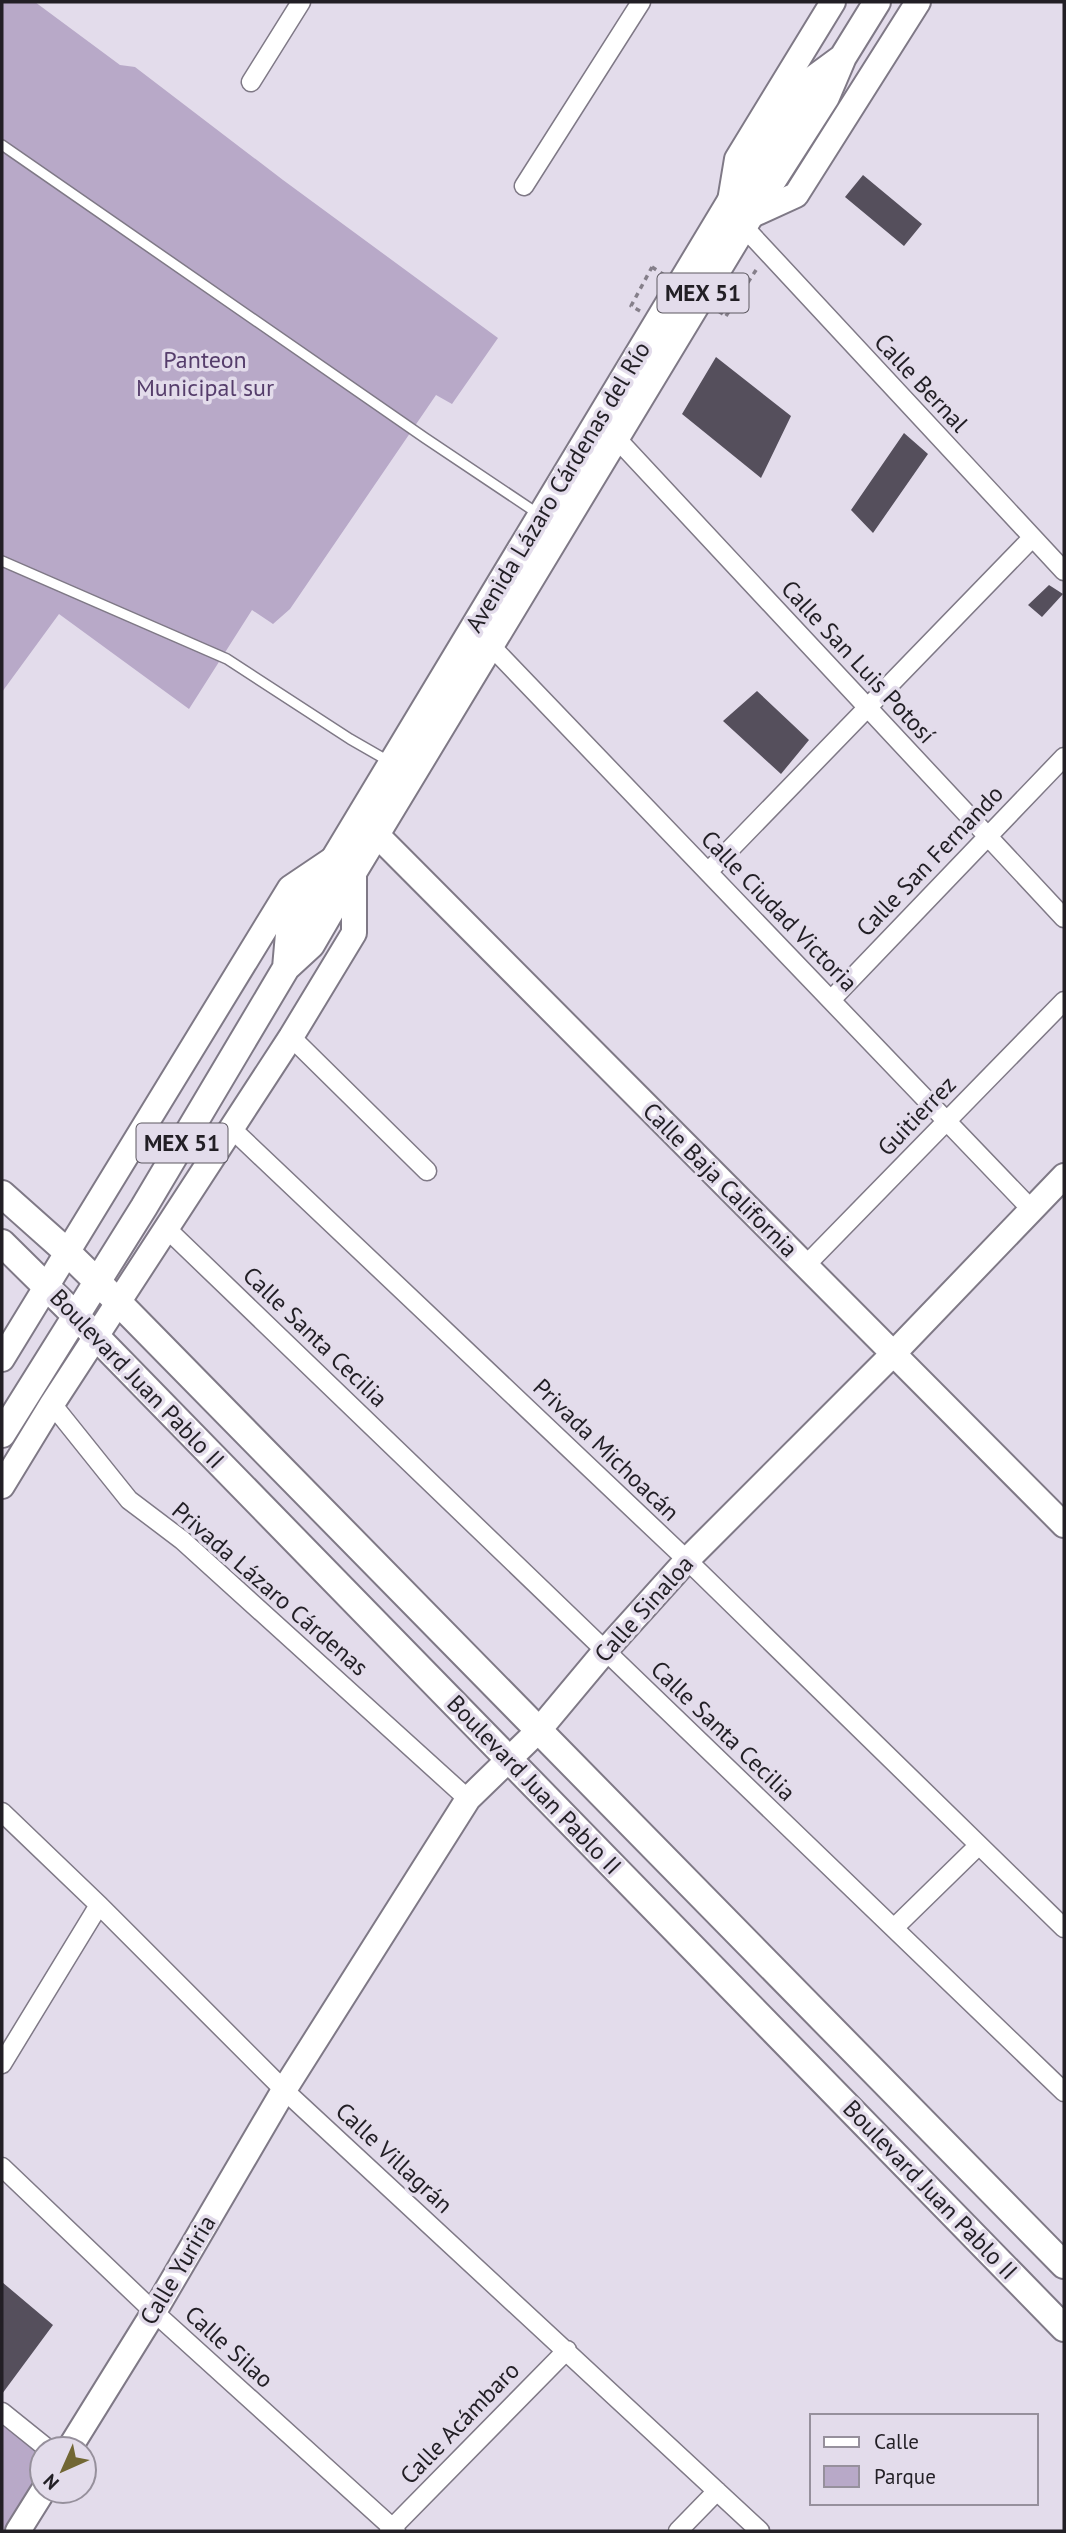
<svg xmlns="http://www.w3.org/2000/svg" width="1066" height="2533" font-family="'PT Sans',sans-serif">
	<rect width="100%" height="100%" fill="#e3dceb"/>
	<path fill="#b8a9c8" d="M2,2H35L120,65L135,67L283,180L498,338L452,404L436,395L290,609L273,624L252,610L189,709L59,614L2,692Z
		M2,2408L42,2449V2491L18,2531H2Z"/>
	<path fill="#554f5c" d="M863,175L922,224L904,246L845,197Z
		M716,357L791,416L761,478L682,414Z
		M904,433L928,454L873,533L851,510Z
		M1049,585L1063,594L1042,617L1028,605Z
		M757,691L809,740L781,774L723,721Z
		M2,2282L53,2325L2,2394Z"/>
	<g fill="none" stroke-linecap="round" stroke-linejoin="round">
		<defs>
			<path id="lane" d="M2,145L425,438L540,515
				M2,561L227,659L350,739L390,762"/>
			<path id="street" d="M251,82L301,2
				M524,186L641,2
				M744,227L1064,571
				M617,439L1064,918
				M491,646L1032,1210
				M708,872L1032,538
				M831,1000L1064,757
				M291,1037L427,1171
				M232,1129L687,1560L1064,1928
				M167,1229L1064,2092
				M805,1266L1064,1001
				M52,1404L129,1500L182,1540L468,1799
				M2,1812L99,1905L284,2090L760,2531
				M894,1928L979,1845
				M2,2064L99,1905
				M2,2167L154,2312L396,2531
				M2,2412L48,2449
				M389,2531L567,2350
				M678,2531L717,2491"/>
			<path id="secondary" d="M730,201L737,159L833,2
				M750,216L796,195L918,2
				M377,835L1064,1525
				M2,1359L290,888L333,859
				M2,1486L52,1404L291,1037L354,933V871
				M69,2449L154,2312L284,2090L468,1799L539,1730L605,1651L687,1560L893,1354L1064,1176
				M18,2531L43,2491"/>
			<path id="primary" d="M286,968L289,934L730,202L808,83L842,58
				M2,1194L66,1251L119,1303L1064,2265
				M2,1243L75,1315L1064,2328
				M2,1434L144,1207L286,968L311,945L354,871L750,216L826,97L843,57L877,2"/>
		</defs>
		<use href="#lane" stroke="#7f7986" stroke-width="12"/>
		<use href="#street" stroke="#7f7986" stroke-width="21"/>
		<use href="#secondary" stroke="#7f7986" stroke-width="28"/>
		<use href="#primary" stroke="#7f7986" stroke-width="30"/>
		<path stroke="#857f8a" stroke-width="3.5" stroke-dasharray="5 5" stroke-linecap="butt" d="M640,311L631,306L652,267
			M726,316L758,267"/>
		<use href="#lane" stroke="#fff" stroke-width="9"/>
		<use href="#street" stroke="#fff" stroke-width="18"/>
		<use href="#secondary" stroke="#fff" stroke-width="24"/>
		<use href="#primary" stroke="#fff" stroke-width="26"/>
		<path stroke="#857f8a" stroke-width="3.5" stroke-dasharray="5 5" stroke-linecap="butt" d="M652,267L726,316"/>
	</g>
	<g text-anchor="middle" stroke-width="7" stroke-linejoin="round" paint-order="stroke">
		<g fill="#e3dceb" stroke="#5c5860" stroke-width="2">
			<rect x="657.5" y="273.5" width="91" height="39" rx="5"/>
			<rect x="136.5" y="1123.5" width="91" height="39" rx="5"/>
		</g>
		<g font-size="23" font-weight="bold" fill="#221f25">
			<text x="703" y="301">MEX 51</text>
			<text x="182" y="1151">MEX 51</text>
		</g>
		<g font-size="24" fill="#553d6b" stroke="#e3dceb">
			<text x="205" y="368">Panteon<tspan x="205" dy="28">Municipal sur</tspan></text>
		</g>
		<g font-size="24" fill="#221f25" stroke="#e3dceb">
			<text transform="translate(921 383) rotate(47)" y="8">Calle Bernal</text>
			<text transform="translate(558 487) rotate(-59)" y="8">Avenida Lázaro Cárdenas del Río</text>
			<text transform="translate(858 662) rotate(47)" y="8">Calle San Luis Potosí</text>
			<text transform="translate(930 861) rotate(-46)" y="8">Calle San Fernando</text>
			<text transform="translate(779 911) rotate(46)" y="8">Calle Ciudad Victoria</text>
			<text transform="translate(917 1116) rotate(-46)" y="8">Guitierrez</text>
			<text transform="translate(720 1180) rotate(45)" y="8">Calle Baja California</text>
			<text transform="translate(315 1337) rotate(44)" y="8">Calle Santa Cecilia</text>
			<text transform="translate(137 1379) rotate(46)" y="8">Boulevard Juan Pablo II</text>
			<text transform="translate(606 1450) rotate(44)" y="8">Privada Michoacán</text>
			<text transform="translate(270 1589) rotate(41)" y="8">Privada Lázaro Cárdenas</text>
			<text transform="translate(644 1609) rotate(-48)" y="8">Calle Sinaloa</text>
			<text transform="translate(723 1731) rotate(44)" y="8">Calle Santa Cecilia</text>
			<text transform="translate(534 1785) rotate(46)" y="8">Boulevard Juan Pablo II</text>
			<text transform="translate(394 2158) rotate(43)" y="8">Calle Villagrán</text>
			<text transform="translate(930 2190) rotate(46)" y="8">Boulevard Juan Pablo II</text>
			<text transform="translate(178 2270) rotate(-59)" y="8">Calle Yuriria</text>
			<text transform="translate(229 2347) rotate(42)" y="8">Calle Silao</text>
			<text transform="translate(460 2423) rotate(-46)" y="8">Calle Acámbaro</text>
		</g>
	</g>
	<rect width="1066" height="2533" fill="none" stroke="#221f25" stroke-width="7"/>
	<rect x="810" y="2414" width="228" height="91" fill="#e3dceb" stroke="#96909c" stroke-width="2"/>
	<rect x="824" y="2437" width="35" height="10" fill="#ffffff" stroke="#96909c" stroke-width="2"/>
	<text x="874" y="2449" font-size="21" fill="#221f25">Calle</text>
	<rect x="824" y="2466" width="35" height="21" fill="#b8a9c8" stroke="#96909c" stroke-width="2"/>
	<text x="874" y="2484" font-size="21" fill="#221f25">Parque</text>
	<g transform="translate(63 2470) rotate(225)"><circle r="33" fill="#e3dceb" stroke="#96909c" stroke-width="2"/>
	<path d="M0-5L12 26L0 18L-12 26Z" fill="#726734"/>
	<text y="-10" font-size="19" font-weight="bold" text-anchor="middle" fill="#221f25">N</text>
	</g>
</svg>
